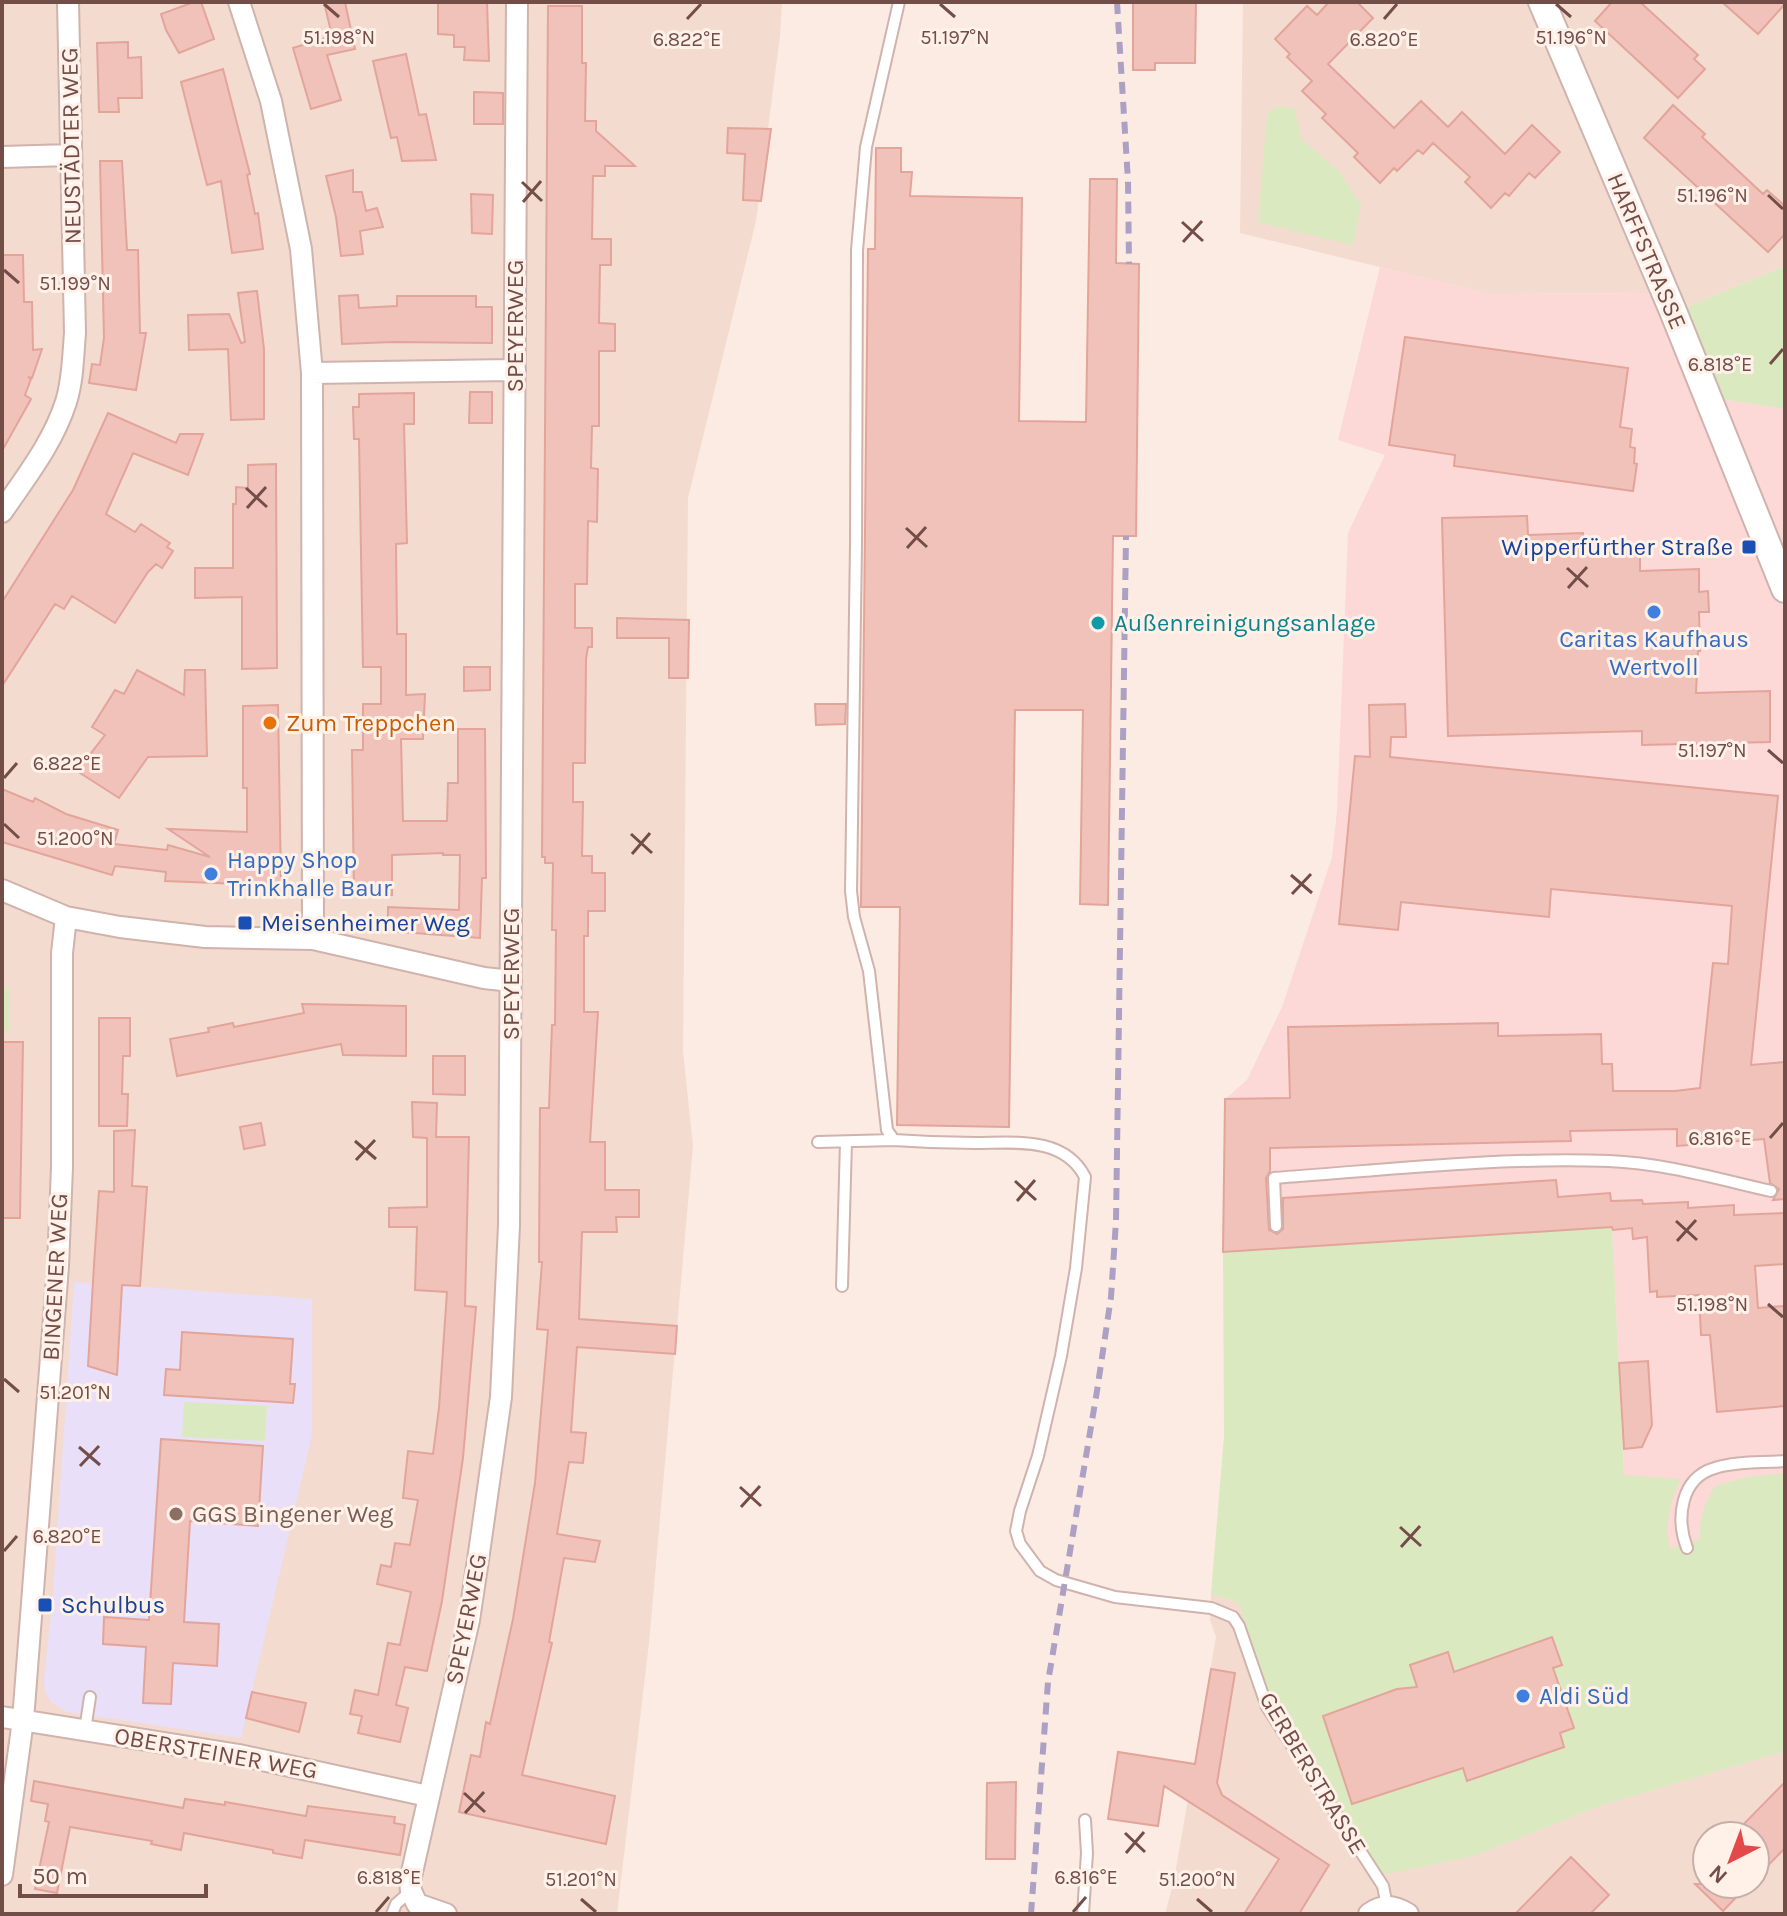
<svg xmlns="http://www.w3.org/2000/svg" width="1787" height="1916" font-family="Karla,sans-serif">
	<rect width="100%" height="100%" fill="#fcebe2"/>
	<path fill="#f3dbd0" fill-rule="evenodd" d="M2,2H782L780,36L756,221L688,498L683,1051L693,1146L649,1643L617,1914H2Z
		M1243,2H1529L1655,293L1491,294L1240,233Z
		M1558,2H1785V266L1684,308L1581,64Z
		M1211,1594L1239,1603L1474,1856L1600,1806L1785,1751V1914H1165L1174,1880L1216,1637L1210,1620ZM1707,1836H1755V1884H1707Z"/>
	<path fill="#fcd8d6" d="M1380,267L1491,294L1655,293L1785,613V1751L1600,1806L1474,1856L1624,1471L1612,1228L1223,1252L1225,1099L1247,1080L1282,1007L1332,857L1337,811L1348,533L1385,455L1338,440Z
		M1721,399L1785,409V551Z"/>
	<path fill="#e9dff8" d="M74,1282L312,1299V1435L241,1738L67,1712L51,1702L45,1692L44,1680L53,1593Z"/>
	<path fill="#dbe9c1" d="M1279,106L1295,109L1301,139L1339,171L1361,205L1353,245L1258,222L1267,113Z
		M1785,266V409L1721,399L1684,308Z
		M2,988H10L9,1031H2Z
		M1612,1227L1624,1475L1681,1479C1669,1503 1665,1523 1670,1549L1700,1539C1699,1518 1704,1504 1715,1486L1747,1477L1785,1473V1751L1600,1806L1474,1856L1381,1875L1270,1708L1266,1686L1239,1603L1211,1594L1224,1436L1223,1252Z
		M184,1402L267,1406L265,1441L182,1437Z"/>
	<path fill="#f1c2ba" stroke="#e3a49a" stroke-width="2" d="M194,2H201L214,39L179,53L166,30L161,14Z
		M324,2H345L355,49L327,55L341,100L311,109L293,48L332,36Z
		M438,2H487L489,61L464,60L465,47H454V35L438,34Z
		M1133,2H1196L1195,63H1155V70H1133Z
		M1329,2H1357L1373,18L1328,64L1394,128L1421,101L1448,127L1462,112L1505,154L1532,125L1560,152L1535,178L1529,173L1509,196L1505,193L1491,208L1465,182L1470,177L1433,143L1423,154L1418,150L1397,171L1394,168L1380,183L1354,157L1358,153L1322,118L1326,114L1302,91L1312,81L1287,57L1290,54L1275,39L1307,6L1317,15Z
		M1612,2H1640L1698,55L1694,59L1705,69L1678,98L1595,21Z
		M1722,2H1785V4L1758,34Z
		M548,6H582V63H586L585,121H596V131L635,166H605V176H593L592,239H611V265H600L599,323L615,324V351H599V426H592L591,468L598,469L597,522L588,521L587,584H575V628H592V647H588L586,659L585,763H573V802H583L582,856H592V873H605V911H588V936H584V1012H598L590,1142H605V1190H639V1217H616L617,1232H582L579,1319L677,1326L675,1354L577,1347L571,1432L586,1433L583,1463L569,1462L557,1534L600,1541L595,1562L564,1558L549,1642L552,1643L522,1775L615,1796L606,1844L459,1812L471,1755L480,1757L486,1722L490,1724L513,1619L535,1483L548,1330L537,1329L542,1262H539L540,1108H549L552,1025H555L556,930H552L553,863H545V857H542Z
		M128,42V58L141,57L142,98H118L119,112H99L97,43Z
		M406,54L419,115L426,114L436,160L402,161L397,137L391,138L373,61Z
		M223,69L250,174L247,175L255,214L258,213L263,249L232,253L221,181L207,185L181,82Z
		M474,92L503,93V124H474Z
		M1673,105L1705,134L1702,137L1763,194L1767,190L1785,206V234L1768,252L1644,138Z
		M728,128L771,129L761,201L743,200L745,154L727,153Z
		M876,148H901V172H912L910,196L1022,198L1019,421L1086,422L1090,179H1117L1116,263L1139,264L1136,536H1113L1108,905L1080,904L1083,710H1015L1009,1127L897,1125L900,907H861L868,249H875Z
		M100,161H122L127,250H138L140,333H146L136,390L89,383L92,364L100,365L104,338Z
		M353,170V192H362L366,211L377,208L383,227L360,231L363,254L341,256L336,217L326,176Z
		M471,194L493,195L492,234L472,233Z
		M2,255H23L24,302H32L33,350L42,349L32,378L28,377L31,379L25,395L31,399L2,451Z
		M257,291L264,349V419L231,420L228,349L189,350L188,315L229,314L241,343L245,342L238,293Z
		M358,295L359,308L397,306V296H476V307H492V343L393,342L342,344L339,296Z
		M1405,337L1628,368L1620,427L1632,429L1630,447L1635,448L1634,463L1637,464L1633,491L1454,466L1455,455L1389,445Z
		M470,392H492V423H469Z
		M414,393V424H404L407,543L396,544L397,634H406V695L425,694L423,739H401L403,821H447L448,783H458V729H485L486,878H482L480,938L388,931V907L459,910L460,855H443V853L392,855V895H354L352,750H363V704H381V667H363L359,439H354L353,407H359V394Z
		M108,413L176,443L180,434H203L188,475L133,453L106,514L135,532L141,524L170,543L167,547L173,551L162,568L156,564L148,572L115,623L72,596L64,609L55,604L2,686V602L73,490Z
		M276,464L277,668L242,669V597L195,598V568H233V504H236V487L248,488V465Z
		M1527,516L1528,535L1583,533L1584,553L1640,552V571L1699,569V592L1708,591L1709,612H1699L1700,651H1698L1696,693L1770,691V742L1642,745V731L1448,736L1442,518Z
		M617,618L689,620L688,678H669V638H617Z
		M464,667H490V690L464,691Z
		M137,670L184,695L185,670H205L207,756L148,757L119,798L77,771L105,735L92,727L115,690L124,694Z
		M815,704H846L845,724L816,725Z
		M1405,704L1406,737H1391L1390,757L1778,796L1751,1065L1785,1062V1199L1773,1200L1779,1189L1770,1183L1764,1139L1677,1146V1129L1570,1131L1571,1141L1270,1148V1171L1266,1178L1269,1230L1277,1234L1283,1229V1198L1556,1180L1558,1197L1610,1193L1611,1201L1642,1200L1643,1204L1688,1202V1208L1734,1205V1215L1785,1213V1264L1755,1266L1758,1308L1785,1306V1406L1717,1412L1710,1335H1701L1699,1295L1657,1297V1291L1650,1292L1647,1237L1633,1239L1632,1228L1613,1230L1612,1227L1223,1252L1225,1099L1290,1098L1288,1027L1498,1023V1036L1601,1034L1602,1064H1612L1613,1091H1675L1700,1088L1713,963L1728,964L1732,906L1551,889L1549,917L1401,902L1398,930L1339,924L1355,756L1370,757L1369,705Z
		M278,705L281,884L253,885L243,889L241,884L165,881L166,872L115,866L112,875L2,842V789L33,802L35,798L66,814L118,830L114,844L167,850L168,845L210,857L168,829L247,832V788H243V706Z
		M302,1004L406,1006V1056L343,1055L341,1044L177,1076L170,1039L209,1032L208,1028L233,1023L234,1027L304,1013Z
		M99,1018H130V1056H123L122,1094H128L127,1126H99Z
		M2,1042H23L20,1218H2Z
		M433,1056H465V1095L433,1094Z
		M412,1102L437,1103L436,1137H469L465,1306L476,1307L463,1458L442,1601L427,1671L405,1667L396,1705L408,1708L400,1742L358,1733L362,1716L350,1714L355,1690L378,1695L388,1643L400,1645L411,1592L377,1584L381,1565L391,1567L395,1543L410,1545L418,1500L403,1498L408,1451L433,1454L439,1408L447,1292L415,1290L417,1227H389V1208L427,1207V1138L413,1137Z
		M261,1123L265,1145L244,1149L240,1127Z
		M135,1130L132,1186L147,1187L140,1286L122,1285L117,1375L88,1366L94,1265L99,1191L114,1192V1131Z
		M182,1332L293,1339L290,1384H295L293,1403L164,1395L166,1369L180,1370Z
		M1648,1361L1652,1425L1642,1447L1624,1449L1619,1363Z
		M161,1439L263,1446L258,1526L190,1521L184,1622L219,1624L217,1666L173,1663L171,1704L143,1703L146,1647L103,1644L104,1617L149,1620Z
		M1552,1637L1562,1665L1553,1668L1574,1728L1560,1733L1564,1747L1467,1781L1463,1768L1352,1804L1323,1716L1397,1689L1417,1687L1410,1665L1448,1652L1454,1672Z
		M1211,1669L1235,1673L1217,1783L1222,1795L1329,1865L1299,1914H1244L1279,1859L1164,1786L1158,1826L1108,1819L1118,1752L1195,1764Z
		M252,1692L306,1703L299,1732L246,1718Z
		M34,1781L183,1808L185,1799L225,1805V1802L306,1816L308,1806L395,1817L394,1823L405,1825L400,1855L305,1840L302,1858L273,1853V1850L184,1833L181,1850L151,1844L152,1841L70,1827L57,1893L35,1889L49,1822L45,1821L48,1804L31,1801Z
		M1016,1782L1015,1859H986L987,1783Z
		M1785,1782V1848L1755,1879V1836H1732Z
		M1571,1857L1609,1895L1590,1914H1515Z
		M1695,1884H1749L1723,1911Z"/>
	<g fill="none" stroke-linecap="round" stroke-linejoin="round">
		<defs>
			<path id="service" d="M899,2L866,147L857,250L856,544L851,891L854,917L869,971L887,1130L894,1140C921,1142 949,1143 976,1143C1014,1143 1064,1136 1085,1177L1076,1268L1061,1356L1038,1456L1020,1511L1016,1531L1020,1544L1040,1571L1056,1580L1115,1597L1211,1608L1233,1617L1239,1626L1267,1707L1383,1886L1387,1906
				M818,1142L894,1140
				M1276,1226L1274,1178C1385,1170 1497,1157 1609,1161C1663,1163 1718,1179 1771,1191
				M842,1286L846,1142
				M1687,1548C1676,1519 1680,1478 1715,1468C1736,1461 1763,1463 1785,1461
				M85,1730L90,1697
				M392,1914L396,1904L411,1891
				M1083,1914L1087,1853L1085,1820"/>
			<path id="minor" d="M239,2L271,101L301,249L312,373L313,939
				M2,157L70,155
				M312,373L515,370
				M2,512C25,478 53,443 66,402C73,380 73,356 75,333L68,2
				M2,890L66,917L120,927L205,937L313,939L484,978L511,981
				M2,1717L239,1755L428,1796
				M2,1875L23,1720L58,1266L62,1167V953L66,917
				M446,1914L417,1904L411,1891L410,1881L469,1620L479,1553L501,1397L509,1225L517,2
				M1369,1914C1382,1904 1394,1905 1408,1914"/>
			<path id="tertiary" d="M1542,2L1673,311L1785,589"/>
		</defs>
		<use href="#service" stroke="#cfb3ac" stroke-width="14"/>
		<use href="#minor" stroke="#cfb3ac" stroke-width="24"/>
		<use href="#tertiary" stroke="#cfb3ac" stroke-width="30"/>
		<use href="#service" stroke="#fff" stroke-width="10"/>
		<use href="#minor" stroke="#fff" stroke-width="20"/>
		<use href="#tertiary" stroke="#fff" stroke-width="26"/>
		<path stroke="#aca1c5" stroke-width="6" stroke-dasharray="12 8" stroke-linecap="butt" d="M1117,2L1128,181L1129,264
			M1031,1914L1048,1682L1097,1391L1111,1297L1116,1221L1126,536"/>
	</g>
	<path fill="none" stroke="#734e49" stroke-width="3" d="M324,4L339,17M940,4L955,17M1556,4L1571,17M687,19L701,4M1384,19L1397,4M522,182L542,201M1768,195L1783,209M523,202L541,181M1182,222L1203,241M1183,242L1202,221M4,270L19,283M1770,364L1783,349M246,488L267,507M247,508L266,487M906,528L927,547M907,548L926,527M1567,568L1588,587M1568,588L1587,567M1768,750L1783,763M4,778L17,763M4,824L19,838M631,834L652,853M632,854L650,833M1291,875L1312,893M1292,894L1311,874M1770,1138L1783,1123M355,1141L376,1159M356,1160L375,1140M1015,1181L1036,1200M1017,1201L1035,1180M1676,1221L1697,1240M1677,1241L1696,1220M1768,1304L1783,1317M4,1379L19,1392M79,1447L100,1465M80,1466L99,1446M740,1487L761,1506M741,1507L760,1486M1400,1527L1421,1546M1401,1547L1420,1526M4,1551L17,1536M464,1793L485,1812M465,1813L484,1792M1125,1833L1145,1852M1126,1853L1144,1832M581,1899L596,1912M1197,1899L1212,1912M376,1912L389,1897M1073,1912L1086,1897"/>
	<g fill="#1a4fb4" stroke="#fff0e8" stroke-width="3">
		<rect x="1741" y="539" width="16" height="16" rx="4"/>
		<rect x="237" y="915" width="16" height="16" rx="4"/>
		<rect x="37" y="1597" width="16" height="16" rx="4"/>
	</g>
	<g fill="#3f7fe0" stroke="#fff0e8" stroke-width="3">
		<circle cx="1654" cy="612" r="8"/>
		<circle cx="211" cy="874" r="8"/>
		<circle cx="1523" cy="1696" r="8"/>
	</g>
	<circle fill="#0f9aa8" stroke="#fff0e8" stroke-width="3" cx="1098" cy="623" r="8"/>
	<circle fill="#e8710a" stroke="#fff0e8" stroke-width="3" cx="270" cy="723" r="8"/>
	<circle fill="#8d6e63" stroke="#fff0e8" stroke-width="3" cx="176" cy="1514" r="8"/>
	<g text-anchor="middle" stroke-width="6" stroke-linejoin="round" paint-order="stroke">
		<g font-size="24" fill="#734e49" stroke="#fff0e8">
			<text transform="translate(71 146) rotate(-91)" y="8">NEUSTÄDTER WEG</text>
			<text transform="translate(1647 251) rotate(67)" y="8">HARFFSTRASSE</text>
			<text transform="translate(515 326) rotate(-90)" y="8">SPEYERWEG</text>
			<text transform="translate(511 974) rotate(-90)" y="8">SPEYERWEG</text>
			<text transform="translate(55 1277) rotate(-87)" y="8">BINGENER WEG</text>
			<text transform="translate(466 1619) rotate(-79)" y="8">SPEYERWEG</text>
			<text transform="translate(216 1753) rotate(10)" y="8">OBERSTEINER WEG</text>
			<text transform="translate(1313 1773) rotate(59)" y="8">GERBERSTRASSE</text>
		</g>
		<g font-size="24" fill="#164399" stroke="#fff0e8" text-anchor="start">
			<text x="1733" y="555" text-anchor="end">Wipperfürther Straße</text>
			<text x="261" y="931">Meisenheimer Weg</text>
			<text x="61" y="1613">Schulbus</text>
		</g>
		<g font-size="24" fill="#0d838f" stroke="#fff0e8" text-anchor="start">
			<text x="1114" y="631">Außenreinigungsanlage</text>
		</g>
		<g font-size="24" fill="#366cbe" stroke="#fff0e8" text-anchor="start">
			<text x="1654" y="647" text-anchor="middle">Caritas Kaufhaus<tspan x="1654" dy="28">Wertvoll</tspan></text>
			<text x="227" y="868">Happy Shop<tspan x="227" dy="28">Trinkhalle Baur</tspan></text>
			<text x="1539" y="1704">Aldi Süd</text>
		</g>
		<g font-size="24" fill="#c56008" stroke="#fff0e8" text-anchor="start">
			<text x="286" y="731">Zum Treppchen</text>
		</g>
		<g font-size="24" fill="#785e54" stroke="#fff0e8" text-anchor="start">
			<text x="192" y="1522">GGS Bingener Weg</text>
		</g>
	</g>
	<g font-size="20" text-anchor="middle" fill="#734e49" stroke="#fff0e8" stroke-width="6" stroke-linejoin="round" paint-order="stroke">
		<text x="339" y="44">51.198°N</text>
		<text x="955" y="44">51.197°N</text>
		<text x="1571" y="44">51.196°N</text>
		<text x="1384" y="46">6.820°E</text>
		<text x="687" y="46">6.822°E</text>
		<text x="1712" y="202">51.196°N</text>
		<text x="75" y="290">51.199°N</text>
		<text x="1720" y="371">6.818°E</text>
		<text x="1712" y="757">51.197°N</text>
		<text x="67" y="770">6.822°E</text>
		<text x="75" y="845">51.200°N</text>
		<text x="1720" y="1145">6.816°E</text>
		<text x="1712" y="1311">51.198°N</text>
		<text x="75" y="1399">51.201°N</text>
		<text x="67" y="1543">6.820°E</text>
		<text x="389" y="1884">6.818°E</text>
		<text x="1086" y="1884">6.816°E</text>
		<text x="581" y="1886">51.201°N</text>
		<text x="1197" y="1886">51.200°N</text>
	</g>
	<rect width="1787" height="1916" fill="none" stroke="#734e49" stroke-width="8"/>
	<g transform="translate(1731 1860) rotate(222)"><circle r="38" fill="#fff0e8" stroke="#c7afa8" stroke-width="2"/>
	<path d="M0-6L14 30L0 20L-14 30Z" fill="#e5484b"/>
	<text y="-12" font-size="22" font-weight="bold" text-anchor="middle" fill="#734e49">N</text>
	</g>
	<path d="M20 1884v12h186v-12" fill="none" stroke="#734e49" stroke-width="4"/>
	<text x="32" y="1884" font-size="24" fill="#734e49" stroke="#fff0e8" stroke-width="6" paint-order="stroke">50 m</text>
</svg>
